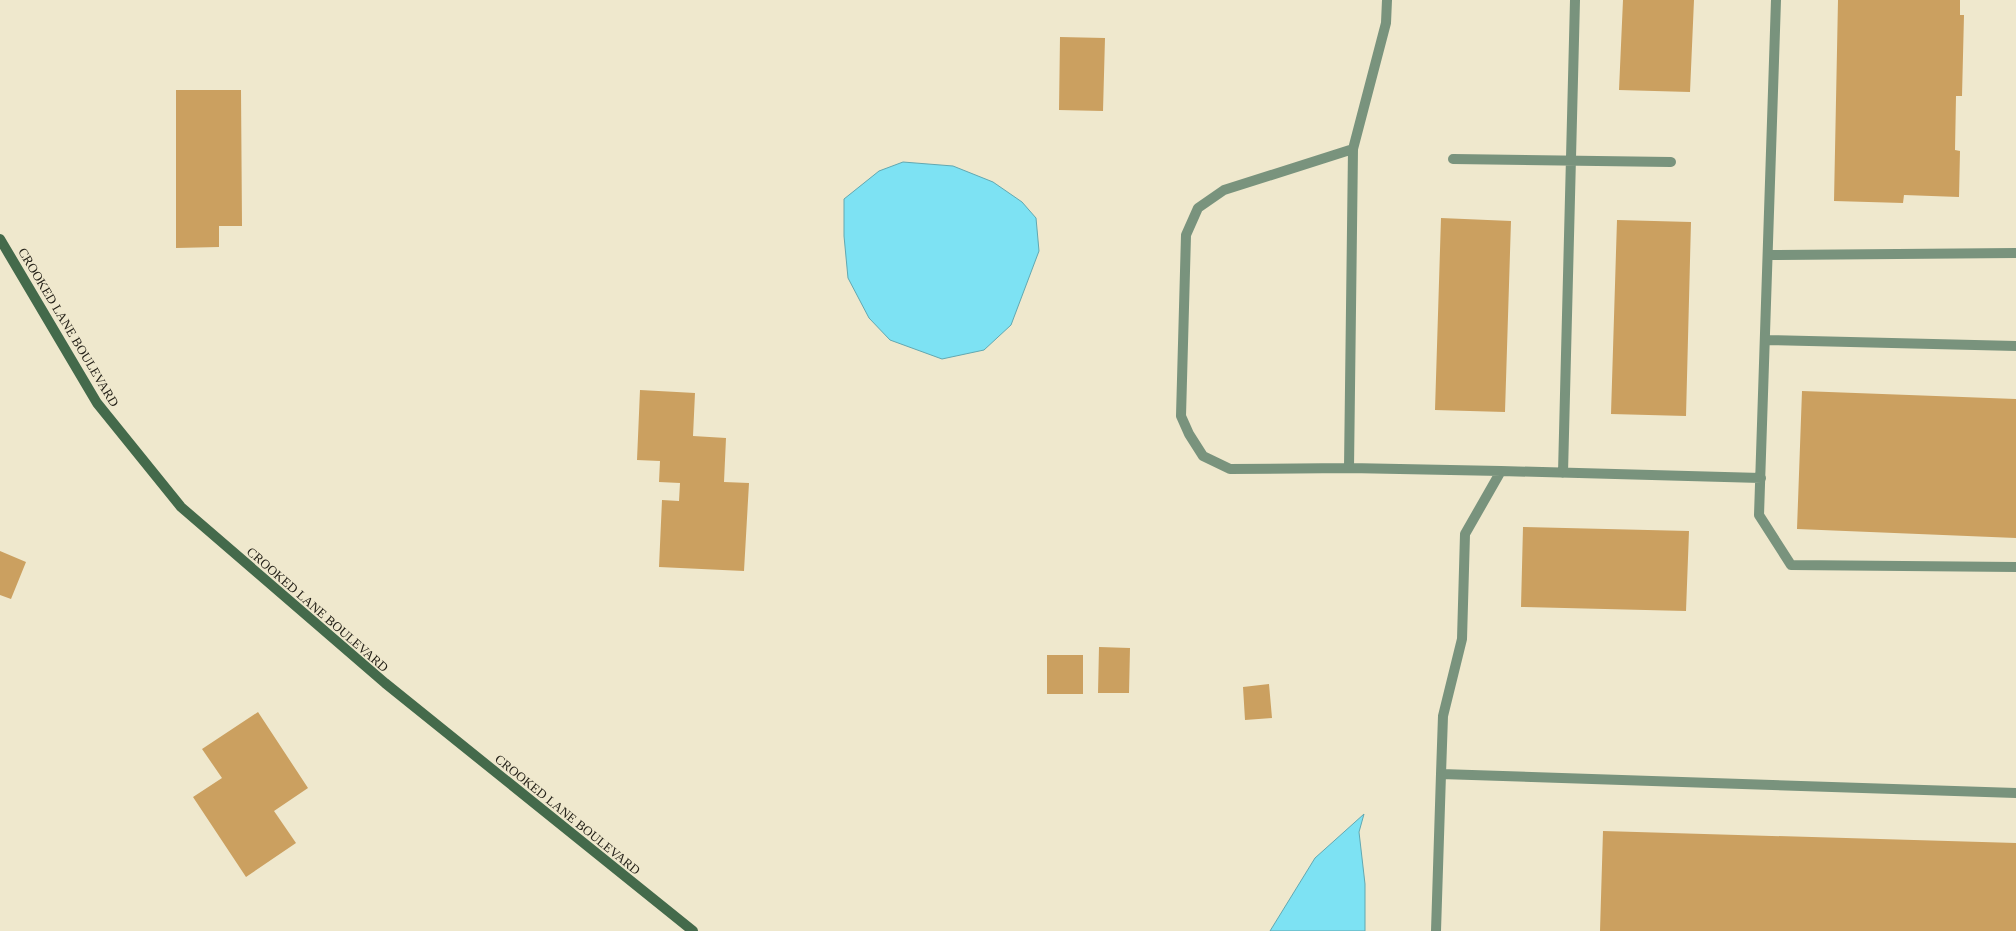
<svg xmlns="http://www.w3.org/2000/svg" width="2016" height="931" font-family="'Times New Roman',serif">
	<rect width="100%" height="100%" fill="#efe8cd"/>
	<path fill="#7de2f3" stroke="#62a8b1" d="M903,162L953,166L993,182L1022,202L1036,218L1039,251L1011,325L984,350L942,359L890,340L869,318L848,278L844,236V199L879,171Z
		M1364,814L1359,832L1365,884V931H1270L1315,858Z"/>
	<path fill="#cba060" d="M1623,0H1694L1690,92L1619,90Z
		M1838,0H1960V15H1964L1962,96H1956L1955,150L1960,151L1959,197L1904,195L1903,203L1834,201Z
		M1060,37L1105,38L1103,111L1059,110Z
		M176,90H241L242,226H219V247L176,248Z
		M1441,218L1511,221L1505,412L1435,410Z
		M1617,220L1691,222L1686,416L1611,414Z
		M640,390L695,393L693,436L726,438L724,482L749,483L744,571L659,567L662,500L679,501L680,483L659,482L660,461L637,460Z
		M1802,391L2016,399V538L1797,529Z
		M1523,527L1689,531L1686,611L1521,607Z
		M0,551L26,562L11,599L0,595Z
		M1099,647L1130,648L1129,693H1098Z
		M1047,655H1083V694H1047Z
		M1269,684L1272,718L1245,720L1243,687Z
		M258,712L308,788L274,811L296,843L246,877L193,797L222,778L202,749Z
		M1603,831L2016,843V931H1600Z"/>
	<g fill="none" stroke-linecap="round" stroke-linejoin="round">
		<path stroke="#79937d" stroke-width="10" d="M1776,0L1759,515L1791,565L2016,567
			M1353,149L1224,190L1198,208L1186,235L1181,416L1189,434L1203,456L1230,469L1349,468L1353,149L1386,23L1387,0
			M1453,159L1671,162
			M1769,255L2016,253
			M1766,340L2016,346
			M1349,468L1501,471
			M1563,473L1575,0
			M1761,478L1501,471L1465,534L1462,639L1443,716L1441,774L2016,793
			M1436,931L1441,774"/>
		<path stroke="#446a4b" stroke-width="10" d="M0,239L97,403L181,507L385,683L693,931"/>
	</g>
	<g text-anchor="middle" stroke-width="3" stroke-linejoin="round" paint-order="stroke">
		<g font-size="13" fill="#242118" stroke="#efe8cd">
			<text transform="translate(69 327) rotate(59)" y="5">CROOKED LANE BOULEVARD</text>
			<text transform="translate(318 609) rotate(41)" y="5">CROOKED LANE BOULEVARD</text>
			<text transform="translate(568 814) rotate(39)" y="5">CROOKED LANE BOULEVARD</text>
		</g>
	</g>
</svg>
